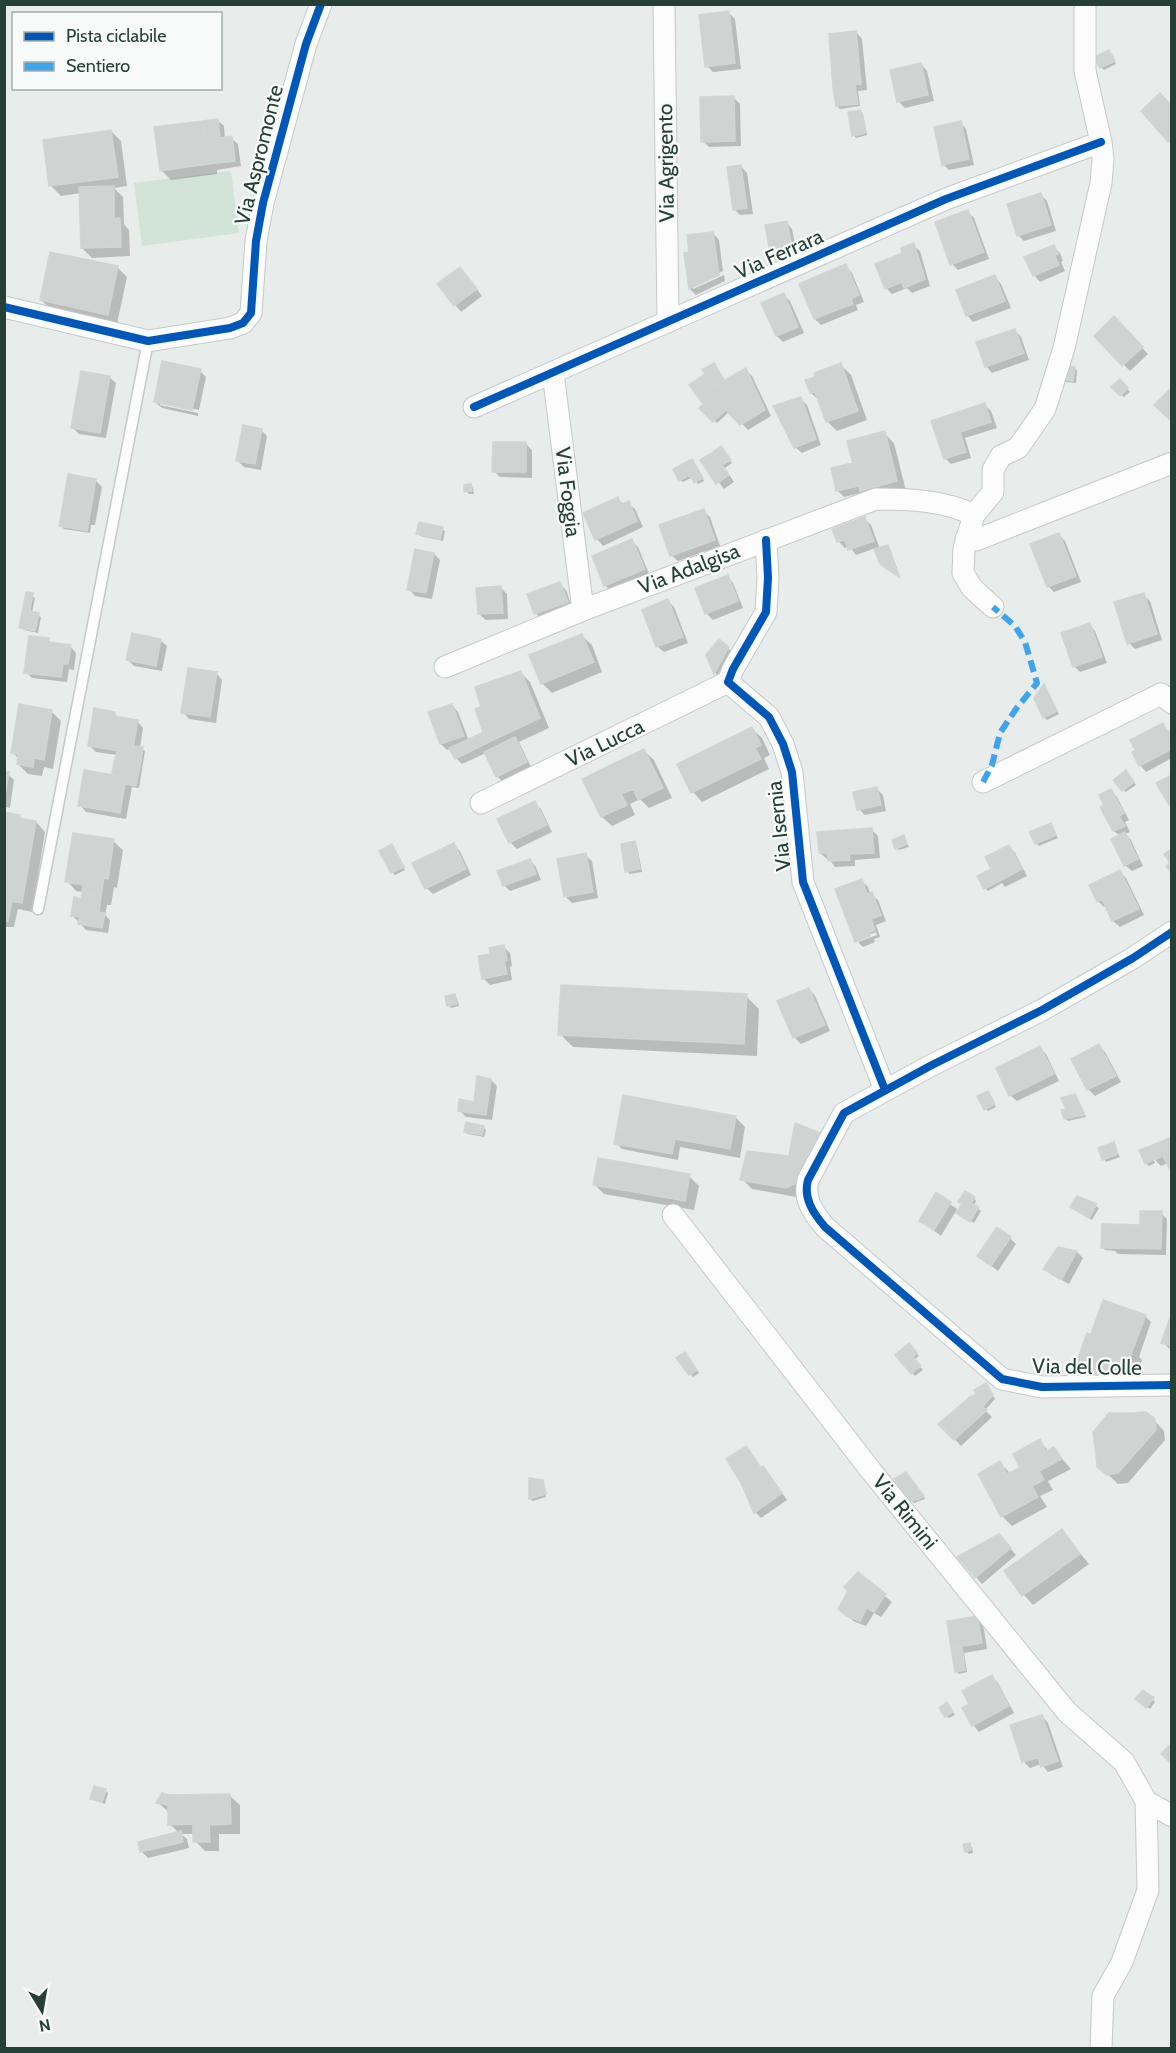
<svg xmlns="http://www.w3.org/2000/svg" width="1176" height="2053" font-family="Cabin,sans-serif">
	<rect width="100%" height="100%" fill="#e8ecea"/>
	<path fill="#d2e4d7" d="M231,171L239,233L142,246L134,183Z"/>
	<path fill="#0003" d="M728,12L735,19L741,69L713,72L707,66Z
		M856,32L862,39L867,90L858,91L860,106L840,109L837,106L835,87Z
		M1109,52L1116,64L1104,70L1101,67Z
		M921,64L927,71L934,101L905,108L898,101Z
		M733,97L740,104L741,146L709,147L703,141Z
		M861,111L863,114L867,135L856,138L854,135Z
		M217,120L224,126L225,139L231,138L238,144L241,166L217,170V174L171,180L161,170Z
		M960,122L966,129L974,165L949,170L943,164Z
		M111,131L121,141L127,186L114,188L123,197L124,224L129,230L130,256L92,258L82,248L81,193L61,196L51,186Z
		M741,166L747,173L753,214L740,215L734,209Z
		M1041,195L1047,201L1056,231L1024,241L1018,235Z
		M968,212L974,218L989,259L958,270L952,264Z
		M786,222L792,229L798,260L779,263L772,257Z
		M713,233L719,240L723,271L693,286V289L724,275L725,281L696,295L690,289L686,254L691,253Z
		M913,245L920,251L930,286L912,293L907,288L892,294L886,288L904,254Z
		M1053,246L1060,253L1063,261L1061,262L1065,271L1040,282L1034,275Z
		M845,266L852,273L864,302L856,305L858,310L821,325L815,319Z
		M117,267L127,277L117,324L51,309L41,300Z
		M466,275L482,296L461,312L439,285Z
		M995,277L1001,284L1011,308L973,322L967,315Z
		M784,295L790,301L804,333L783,342L777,336Z
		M1114,318L1148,354L1130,371L1096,336Z
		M1015,330L1021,337L1029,360L992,373L986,366Z
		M841,365L851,375L867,420L837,431L827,421L820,401L811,393Z
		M716,368L725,382L746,370L752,376L771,416L748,430L730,411L717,423L702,408L705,404L691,386Z
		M1075,368L1077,371L1076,383L1065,382L1062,379Z
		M200,371L206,377L199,410L160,402V405L198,413V416L162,408L155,402Z
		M109,377L116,383L106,438L79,434L73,428Z
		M1120,381L1130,392L1124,397L1113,387Z
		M800,398L807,405L821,445L802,453L795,447Z
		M985,405L991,411L997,428L965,438L971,458L951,464L945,458L933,422Z
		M261,430L267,436L261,470L244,467L238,461Z
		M884,433L894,443L906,491L871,500L864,492L844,497L838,491L832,469L852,464Z
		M526,444L532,450V478L500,477L494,471Z
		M724,451L732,463L725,468L734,482L724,489L702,461Z
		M694,463L704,481L698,484L693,477L683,482L680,480Z
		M95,480L102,487L95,525H91L90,533L64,529L61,526Z
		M471,486L473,488L474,494H469L466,491Z
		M618,499L624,505L628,503L635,509L643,527L603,546L597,539L585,514Z
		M703,511L710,517L720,546L678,561L671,555Z
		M865,519L871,525L880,549L888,546L890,549L900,577L881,564L876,548L856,555L849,546L845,548L839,542Z
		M442,529L445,531L443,541L420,536L417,533Z
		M1059,535L1065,541L1081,582L1054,592L1048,586Z
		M632,541L638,547L650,576L611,591L605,585Z
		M434,554L440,560L432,599L415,596L409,589Z
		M727,577L733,583L743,608L713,620L707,614L697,589Z
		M560,584L566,590L573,609L542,619L535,613Z
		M501,588L507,594L508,619L486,620L479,614Z
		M27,594L35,598L32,613L41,617L38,633L24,630L21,627Z
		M1143,595L1150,601L1162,640L1135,649L1129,643Z
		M668,601L674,607L688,643L664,652L657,646Z
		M1089,624L1095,631L1107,663L1080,672L1074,666Z
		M582,636L592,645L602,672L552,693L542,683Z
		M48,640L53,644L70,646L76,653L74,670L69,669L67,682L32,678L26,672Z
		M160,640L167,646L162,671L134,666L128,660Z
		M719,641L731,651L717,676L708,655Z
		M216,673L222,680L216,723L189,719L183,712Z
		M521,673L530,682L549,728L519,742L532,769L503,782L497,776L486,753L462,764L456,758L451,749L447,750L441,744L452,705L458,712L469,741L486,733L483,708Z
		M1045,686L1059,714L1047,720L1044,717Z
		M51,711L61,721L53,769L44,767L42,776L28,774L18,764L19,759L13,753Z
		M114,713L118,718L137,721L143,728L140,748L145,751L139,788L132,787L126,819L86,812L80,805L117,777L114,774L117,755L96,752L89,745Z
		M1162,725L1170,733L1172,732V758L1146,772L1140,765L1134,753Z
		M752,729L762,738L770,755L764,758L769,769L702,802L693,792Z
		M644,751L654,760L672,798L649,808L640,799L630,804L635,815L612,826L602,817L584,779Z
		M4,773L8,774L14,780L10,808L6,807L5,814L19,816L23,820L36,822L45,832L32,912L18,909L14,927H4Z
		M1128,775L1136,785L1126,792L1123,790Z
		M876,788L883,795L886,811L865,815L859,809Z
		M1111,791L1117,797L1129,820L1125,822L1130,832L1125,834L1131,840L1143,866L1132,871L1125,865L1120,836L1114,831L1106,806Z
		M534,803L541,809L552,832L517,849L510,842L499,820Z
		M1051,824L1058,838L1039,846L1036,843Z
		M872,830L878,836L880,858L855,860V866L835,867L829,859H827L820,853Z
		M904,837L909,847L899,850L896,848Z
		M113,841L123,850L117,888L114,887L111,905H107L105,915L110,920L108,933L86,930L72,915L82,900L83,892L76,891L67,881Z
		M635,843L637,846L642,872L630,874L627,871Z
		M453,845L460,851L471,875L433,894L426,888Z
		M1009,846L1015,853L1027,876L1005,887L1002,883L988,891L985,888L991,871L995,875Z
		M394,849L405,870L395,875L392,872Z
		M585,855L592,861L598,898L572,903L565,896Z
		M530,860L536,867L541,880L510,891L504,885Z
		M1120,872L1126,878L1144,915L1120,927L1113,921L1106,906L1104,907L1098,901Z
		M861,880L868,887L870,894L878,900L886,921L876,925L880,937L874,939L875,942L863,947L858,942L877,935L876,932L858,939V942L856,941Z
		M503,946L510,953L512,966L510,967L512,980L490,985L484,979L479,957L492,955Z
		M809,989L815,996L830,1031L801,1044L794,1037Z
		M454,995L457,998L459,1006L451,1008L449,1005Z
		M746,996L759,1009L757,1056L573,1047L560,1034Z
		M1099,1046L1105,1052L1121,1082L1095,1096L1088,1089Z
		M1040,1048L1046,1054L1059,1081L1017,1101L1010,1095Z
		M491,1080L497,1086L492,1120L466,1117L459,1110L475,1103Z
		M988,1093L996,1107L988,1111L985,1109Z
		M1075,1095L1086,1117L1068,1121L1065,1118Z
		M736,1118L745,1127L740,1158L680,1147L678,1160L622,1149L616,1143Z
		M796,1125L819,1135L829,1144L809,1191L796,1197L752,1189L742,1179L790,1157Z
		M483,1127L486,1130L484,1137L468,1134L466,1131Z
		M1172,1138V1168L1168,1163L1161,1166L1153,1158L1155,1163L1149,1166L1146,1163Z
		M1113,1144L1120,1157L1106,1162L1104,1159Z
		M689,1176L699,1186L694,1210L604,1194L594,1184Z
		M937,1195L957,1209L941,1236L921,1221Z
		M974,1198L976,1201L974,1206L981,1211L974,1223L959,1213Z
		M1096,1206L1099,1208L1092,1220L1072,1207Z
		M1161,1213L1167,1219L1166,1255L1118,1254L1115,1251L1105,1250L1102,1247Z
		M1010,1238L1016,1244L998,1271L979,1256Z
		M1059,1249L1077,1252L1083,1258L1069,1284L1052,1275L1045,1269Z
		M1104,1301L1145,1316L1151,1322L1139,1357L1142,1360L1133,1386L1084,1384L1074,1375L1092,1336Z
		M1172,1316V1351L1162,1342Z
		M909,1345L919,1356L914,1360L923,1370L915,1376L897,1355Z
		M687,1357L699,1373L693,1377L679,1358Z
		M988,1387L995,1399L985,1410L992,1417L961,1446L940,1424L971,1398Z
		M1154,1420L1164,1431L1165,1440L1128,1483L1118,1484L1099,1466Z
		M1039,1441L1049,1451L1053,1448L1071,1469L1048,1481L1053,1490L1040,1496L1047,1507L1012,1526L1003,1517L980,1474L1000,1463L1010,1473L1022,1468Z
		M746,1448L762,1469L769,1474L787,1500L761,1518L755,1512L742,1482Z
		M909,1476L925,1499L914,1503L911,1500Z
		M530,1480L542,1482L546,1497L533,1501L530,1499Z
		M1062,1531L1089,1564L1033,1605L1024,1595L1007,1572Z
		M1005,1542L1016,1555L982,1584L959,1558Z
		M858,1574L892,1602L881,1617L874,1613L866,1626L855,1622L846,1615Z
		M977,1618L983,1624L987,1649L964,1653L967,1672L959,1674L956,1671L948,1622Z
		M992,1677L998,1683L1014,1713L979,1732L973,1725L971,1705Z
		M1153,1700L1155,1702L1150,1709L1140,1702Z
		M950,1707L955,1715L949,1718L946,1716Z
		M1042,1716L1048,1723L1063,1767L1048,1772L1041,1764L1030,1768L1024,1762L1012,1726Z
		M105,1790L108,1793L105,1804L92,1799Z
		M169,1796H230L240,1805V1834H219V1851H205L195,1841V1834H181L187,1839L189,1848L148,1858L141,1851L179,1833L170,1824V1813L158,1803Z
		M969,1844L972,1847L973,1853L969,1854L966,1851Z"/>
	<path fill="#cfd3d1" stroke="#d1d5d3" stroke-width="1.5" d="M729,11L735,63L705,67L699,15Z
		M856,31L861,84L833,87L829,34Z
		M1109,50L1115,61L1100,68L1094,57Z
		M921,63L928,95L897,102L890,70Z
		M855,85L858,104L836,106L833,87Z
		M1160,93L1172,106V139L1168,142L1141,111Z
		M734,96L735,141L701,142L700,97Z
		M861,110L866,133L852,136L848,112Z
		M218,119L220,138L232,136L235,161L208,164L203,121Z
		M203,121L208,164L160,171L154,127Z
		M961,121L969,159L942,165L934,127Z
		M111,130L118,177L49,186L43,140Z
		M741,165L747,208L733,210L727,167Z
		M114,186V219L120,218L121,247L81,248L79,187Z
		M1041,193L1051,225L1017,236L1007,204Z
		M968,210L984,252L950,265L935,222Z
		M787,221L793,254L771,257L765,225Z
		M713,232L719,275L689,289L684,253L689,252L687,235Z
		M914,243L925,279L904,288L893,257L902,253L901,248Z
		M1054,245L1058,254L1055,256L1059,265L1033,276L1024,257Z
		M50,252L118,266L108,315L40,300Z
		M893,257L902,282L885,289L875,264Z
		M846,264L859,295L851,299L853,304L839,309L824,273Z
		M460,267L477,289L454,306L437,284Z
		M824,273L839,309L814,319L799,284Z
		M995,275L1005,301L966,316L956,290Z
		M784,293L798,327L776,336L761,303Z
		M1114,316L1143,347L1122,366L1094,336Z
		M1015,329L1024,353L985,367L976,342Z
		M162,361L201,369L192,410L154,402Z
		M714,363L724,380L714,386L702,370Z
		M841,363L858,411L826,422L815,392L810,393L805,380L815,377L814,373Z
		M1063,365L1075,367L1073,381L1061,380Z
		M746,368L765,410L740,425L707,390Z
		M81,371L110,376L100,433L71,428Z
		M705,374L714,386L707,390L712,396L703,404L689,385Z
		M1120,379L1128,388L1120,396L1111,387Z
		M1172,387V422L1154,405Z
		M712,396L726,410L713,422L699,408Z
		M801,397L816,439L794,448L773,406Z
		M985,403L991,422L960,432L966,452L944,459L931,421Z
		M243,425L262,429L255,464L236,461Z
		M885,431L897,481L860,491L847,441Z
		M493,442H526V472H492Z
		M721,446L731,460L722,465L713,452Z
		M713,452L729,475L716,484L700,460Z
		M692,459L703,478L694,483L690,475L679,481L673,469Z
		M853,463L859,486L836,491L831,468Z
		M68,474L96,479L89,520L61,515Z
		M471,484L472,491L464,492V485Z
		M618,497L621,505L629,501L637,521L595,540L583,513Z
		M704,509L715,540L670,556L659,525Z
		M61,515L89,520L87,531L59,526Z
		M865,517L874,541L848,550L845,540L837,542L832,529Z
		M419,522L443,527L440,539L416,534Z
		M1059,533L1076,576L1047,587L1030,544Z
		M632,539L645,569L604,586L592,556Z
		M888,545L899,577L880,564L874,549Z
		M415,549L434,553L426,593L407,590Z
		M728,575L738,601L705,614L695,588Z
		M560,582L568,602L534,614L527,594Z
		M501,586L503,613L478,614L476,588Z
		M26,592L33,593L30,611L39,613L35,631L19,628Z
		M1144,593L1157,634L1127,644L1114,602Z
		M668,599L683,637L656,647L642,610Z
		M1090,623L1102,657L1073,667L1061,633Z
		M132,633L161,639L156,666L126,660Z
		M582,634L594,662L541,684L529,655Z
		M29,636L49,638L48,642L71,645L68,664H63L61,677L24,673Z
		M719,639L729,647L714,674L706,655Z
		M188,668L217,672L210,717L181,713Z
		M521,671L540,718L487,743L475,709L481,707L475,687Z
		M1044,684L1057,711L1043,718L1034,698Z
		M19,704L52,710L44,760L34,758L33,767L17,764L18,754L11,753Z
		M452,704L464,736L440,744L428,712Z
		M94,708L115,712L114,716L138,720L132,753L88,746Z
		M1163,723L1167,732L1172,730V749L1139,766L1132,752L1135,750L1130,740Z
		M752,727L761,745L755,748L761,759L691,793L677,764Z
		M484,732L487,743L455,759L449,748Z
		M515,737L527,762L496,777L484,752Z
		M133,746L143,747L140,767L114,763L117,751L132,753Z
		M644,749L663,788L638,800L633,789L621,794L627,805L601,817L582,779Z
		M114,763L140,767L136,786L125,784L126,777L112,774Z
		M84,770L126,777L120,813L78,806Z
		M1126,770L1134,782L1122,791L1113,780Z
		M4,772H9L4,800Z
		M1172,775V803L1169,805L1156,783Z
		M877,787L881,805L857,810L853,792Z
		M1111,789L1124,813L1119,816L1125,826L1113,831L1100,807L1104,805L1099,795Z
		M535,801L547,825L509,843L497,819Z
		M4,812L20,815L19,818L36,821L22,903L4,900Z
		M1051,823L1056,835L1035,844L1029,832Z
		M872,828L874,853L849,854L850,860L828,861L827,853H819L817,832Z
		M1125,832L1138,859L1124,866L1111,839Z
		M73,833L114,839L108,879L104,878L101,896L82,894L83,885L65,882Z
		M904,835L907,844L895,849L892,840Z
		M635,841L640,869L625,872L621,844Z
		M454,843L466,869L425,889L412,863Z
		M392,844L404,867L391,873L379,851Z
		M1009,845L1022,869L998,882L985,857Z
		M1172,849V874L1166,866L1170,863L1164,854Z
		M586,853L593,892L564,897L557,859Z
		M530,859L536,874L503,886L497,871Z
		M991,869L998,882L984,889L977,876Z
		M1120,870L1139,909L1112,921L1102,899L1097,902L1089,885Z
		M862,879L867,894L872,892L881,915L871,919L875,930L868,933L870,936L855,942L835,889Z
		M82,894L101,896L99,912L105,913L102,928L78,924L80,917L71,916L74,897L81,899Z
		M4,900L12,901L8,921H4Z
		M504,945L507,960L504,961L507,974L482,979L478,956L490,954L489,948Z
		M561,985L747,994L744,1044L558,1035Z
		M809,988L825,1025L793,1038L777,1001Z
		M455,994L457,1004L447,1006L445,996Z
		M1099,1044L1116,1076L1087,1090L1071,1059Z
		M1040,1046L1054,1074L1009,1096L996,1068Z
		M477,1076L491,1079L486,1115L458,1111L459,1099L474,1102Z
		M988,1091L995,1104L984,1110L977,1096Z
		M1075,1094L1085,1115L1064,1119L1061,1110L1066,1109L1061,1098Z
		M623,1095L681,1106L675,1139L617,1128Z
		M681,1106L736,1116L730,1149L675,1139Z
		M466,1122L484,1126L482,1135L464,1132Z
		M795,1123L820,1133L800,1181L786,1188L740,1180L747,1151L789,1156Z
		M617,1128L675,1139L672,1154L614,1144Z
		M1172,1137V1166L1169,1168L1163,1156L1153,1160L1148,1147Z
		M1114,1142L1118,1154L1102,1160L1098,1148Z
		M1148,1147L1153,1160L1145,1164L1139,1150Z
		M598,1158L690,1174L685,1201L593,1185Z
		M965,1191L975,1197L971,1203L979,1207L970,1222L956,1213L962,1204L958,1202Z
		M936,1192L951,1202L934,1230L919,1221Z
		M1077,1196L1097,1204L1089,1218L1070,1207Z
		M1140,1211H1162L1161,1249L1110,1248L1112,1224L1140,1225Z
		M1102,1224H1112L1110,1248H1101Z
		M997,1227L1011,1237L991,1266L977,1256Z
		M1058,1247L1077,1251L1062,1279L1043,1269Z
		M1103,1300L1146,1315L1133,1349L1091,1334Z
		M1172,1312V1346L1161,1343Z
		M1087,1333L1133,1349L1123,1377L1108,1372L1106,1375H1072Z
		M909,1343L917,1353L913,1357L921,1366L911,1374L895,1355Z
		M685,1352L697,1370L689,1375L676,1358Z
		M986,1383L993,1395L983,1406L970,1397L976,1394L974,1390Z
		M970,1397L987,1410L954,1440L938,1424Z
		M1146,1412L1155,1419L1156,1430L1118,1473L1107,1475L1097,1467L1096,1455L1133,1413Z
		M1109,1413H1133L1096,1455L1093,1432Z
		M1040,1439L1046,1451L1054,1447L1062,1459L1039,1471L1044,1480L1032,1486L1038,1497L1001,1517L978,1474L1000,1461L1007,1474L1020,1468L1013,1454Z
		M746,1446L761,1468L741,1483L726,1459Z
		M763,1466L782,1493L754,1513L741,1483Z
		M906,1472L924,1496L919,1499L910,1501L894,1479Z
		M529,1478L543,1480L546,1494L529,1499Z
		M1062,1529L1080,1554L1022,1596L1004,1571Z
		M999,1534L1011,1548L975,1578L957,1557Z
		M858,1572L886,1594L874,1612L867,1608L860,1621L847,1616L838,1609L848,1591L844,1587Z
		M977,1616L982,1643L951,1648L947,1621Z
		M962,1647L965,1670L955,1672L951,1648Z
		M992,1675L1009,1706L972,1726L962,1708L969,1704L962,1691Z
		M1143,1690L1154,1698L1146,1708L1135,1699Z
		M947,1702L953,1712L945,1717L939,1708Z
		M1042,1715L1058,1761L1041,1767L1038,1758L1022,1762L1010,1725Z
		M1172,1743V1764L1161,1754Z
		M94,1786L106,1789L102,1802L90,1799Z
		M162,1793L169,1795L230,1794L231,1824L209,1825L210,1842H193V1824L168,1825V1805L156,1803Z
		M181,1831L183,1842L140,1852L138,1842Z
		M970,1843L971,1850L965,1852L963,1844Z"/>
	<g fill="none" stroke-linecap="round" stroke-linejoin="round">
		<defs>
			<path id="service" d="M38,909L148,341"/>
			<path id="minor" d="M664,4L668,322
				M4,307L148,341L230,328L243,323L251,313L256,241L263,203L306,44L321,4
				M553,373L583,610
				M474,407L946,199L1101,142
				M966,539L976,540L1172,463
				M766,540L768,578L766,612L733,669L728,682L769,717L783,744L792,772L803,882L885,1090
				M993,607L972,588L963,573L964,548L974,515L993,492V470L1001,456L1018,448L1045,409L1064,348L1101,183L1103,159L1101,142L1085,71V4
				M445,667L583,610L876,499C909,499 943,500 974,515
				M983,782L1161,694L1172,703
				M481,803L728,682
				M1172,932L1133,958L1042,1010L930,1066L844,1113L808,1180C803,1198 813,1213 825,1227L1002,1379L1042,1387L1172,1385
				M673,1215L872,1472L1067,1712L1124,1762L1146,1801L1172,1816
				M1101,2048L1103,1996L1122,1962L1148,1890L1146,1801"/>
		</defs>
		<use href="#service" stroke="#c5c9c7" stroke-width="13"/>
		<use href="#minor" stroke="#c5c9c7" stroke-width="23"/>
		<use href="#service" stroke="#fcfcfc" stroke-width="10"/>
		<use href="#minor" stroke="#fcfcfc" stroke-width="21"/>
		<path stroke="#3ea4ec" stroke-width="6" stroke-dasharray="12 6" stroke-linecap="butt" d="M983,782L992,765L1000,733L1016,709L1037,683L1025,642L1015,626L993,607"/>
		<defs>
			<path id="cycleway" d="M4,307L148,341L230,328L243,323L251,313L256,241L263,203L306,44L321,4
				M474,407L946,199L1101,142
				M766,540L768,578L766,612L733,669L728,682L769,717L783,744L792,772L803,882L885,1090
				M1172,932L1133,958L1042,1010L930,1066L844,1113L808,1180C803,1198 813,1213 825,1227L1002,1379L1042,1387L1172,1385"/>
		</defs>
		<use href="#cycleway" stroke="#f7faf8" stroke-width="11"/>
		<use href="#cycleway" stroke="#0057b8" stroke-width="8"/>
	</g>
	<g text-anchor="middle" stroke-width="4.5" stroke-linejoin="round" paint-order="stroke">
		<g font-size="21" fill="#254037" stroke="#f7faf8">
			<text transform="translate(259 155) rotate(-76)" y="7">Via Aspromonte</text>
			<text transform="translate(666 163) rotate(-91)" y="7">Via Agrigento</text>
			<text transform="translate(779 254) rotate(-24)" y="7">Via Ferrara</text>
			<text transform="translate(568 492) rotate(83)" y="7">Via Foggia</text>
			<text transform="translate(689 569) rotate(-21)" y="7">Via Adalgisa</text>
			<text transform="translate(605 743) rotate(-26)" y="7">Via Lucca</text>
			<text transform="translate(779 826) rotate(-96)" y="7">Via Isernia</text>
			<text transform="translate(1087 1367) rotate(1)" y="7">Via del Colle</text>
			<text transform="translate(905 1512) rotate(51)" y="7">Via Rimini</text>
		</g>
	</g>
	<rect width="1176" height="2053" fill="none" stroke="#254037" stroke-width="12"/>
	<rect x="12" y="12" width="210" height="78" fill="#f7faf8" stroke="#a3b0ab" stroke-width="1.5"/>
	<rect x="24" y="32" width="30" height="9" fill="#0057b8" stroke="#a3b0ab" stroke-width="1.5"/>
	<text x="66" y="42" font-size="18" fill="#254037">Pista ciclabile</text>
	<rect x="24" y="62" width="30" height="9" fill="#3ea4ec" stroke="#a3b0ab" stroke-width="1.5"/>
	<text x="66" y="72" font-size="18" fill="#254037">Sentiero</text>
	<g transform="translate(42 2011) rotate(169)" stroke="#f7faf8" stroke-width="4.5" paint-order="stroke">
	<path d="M0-4.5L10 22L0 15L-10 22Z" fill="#254037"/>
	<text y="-9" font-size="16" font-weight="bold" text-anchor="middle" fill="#254037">N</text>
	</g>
</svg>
